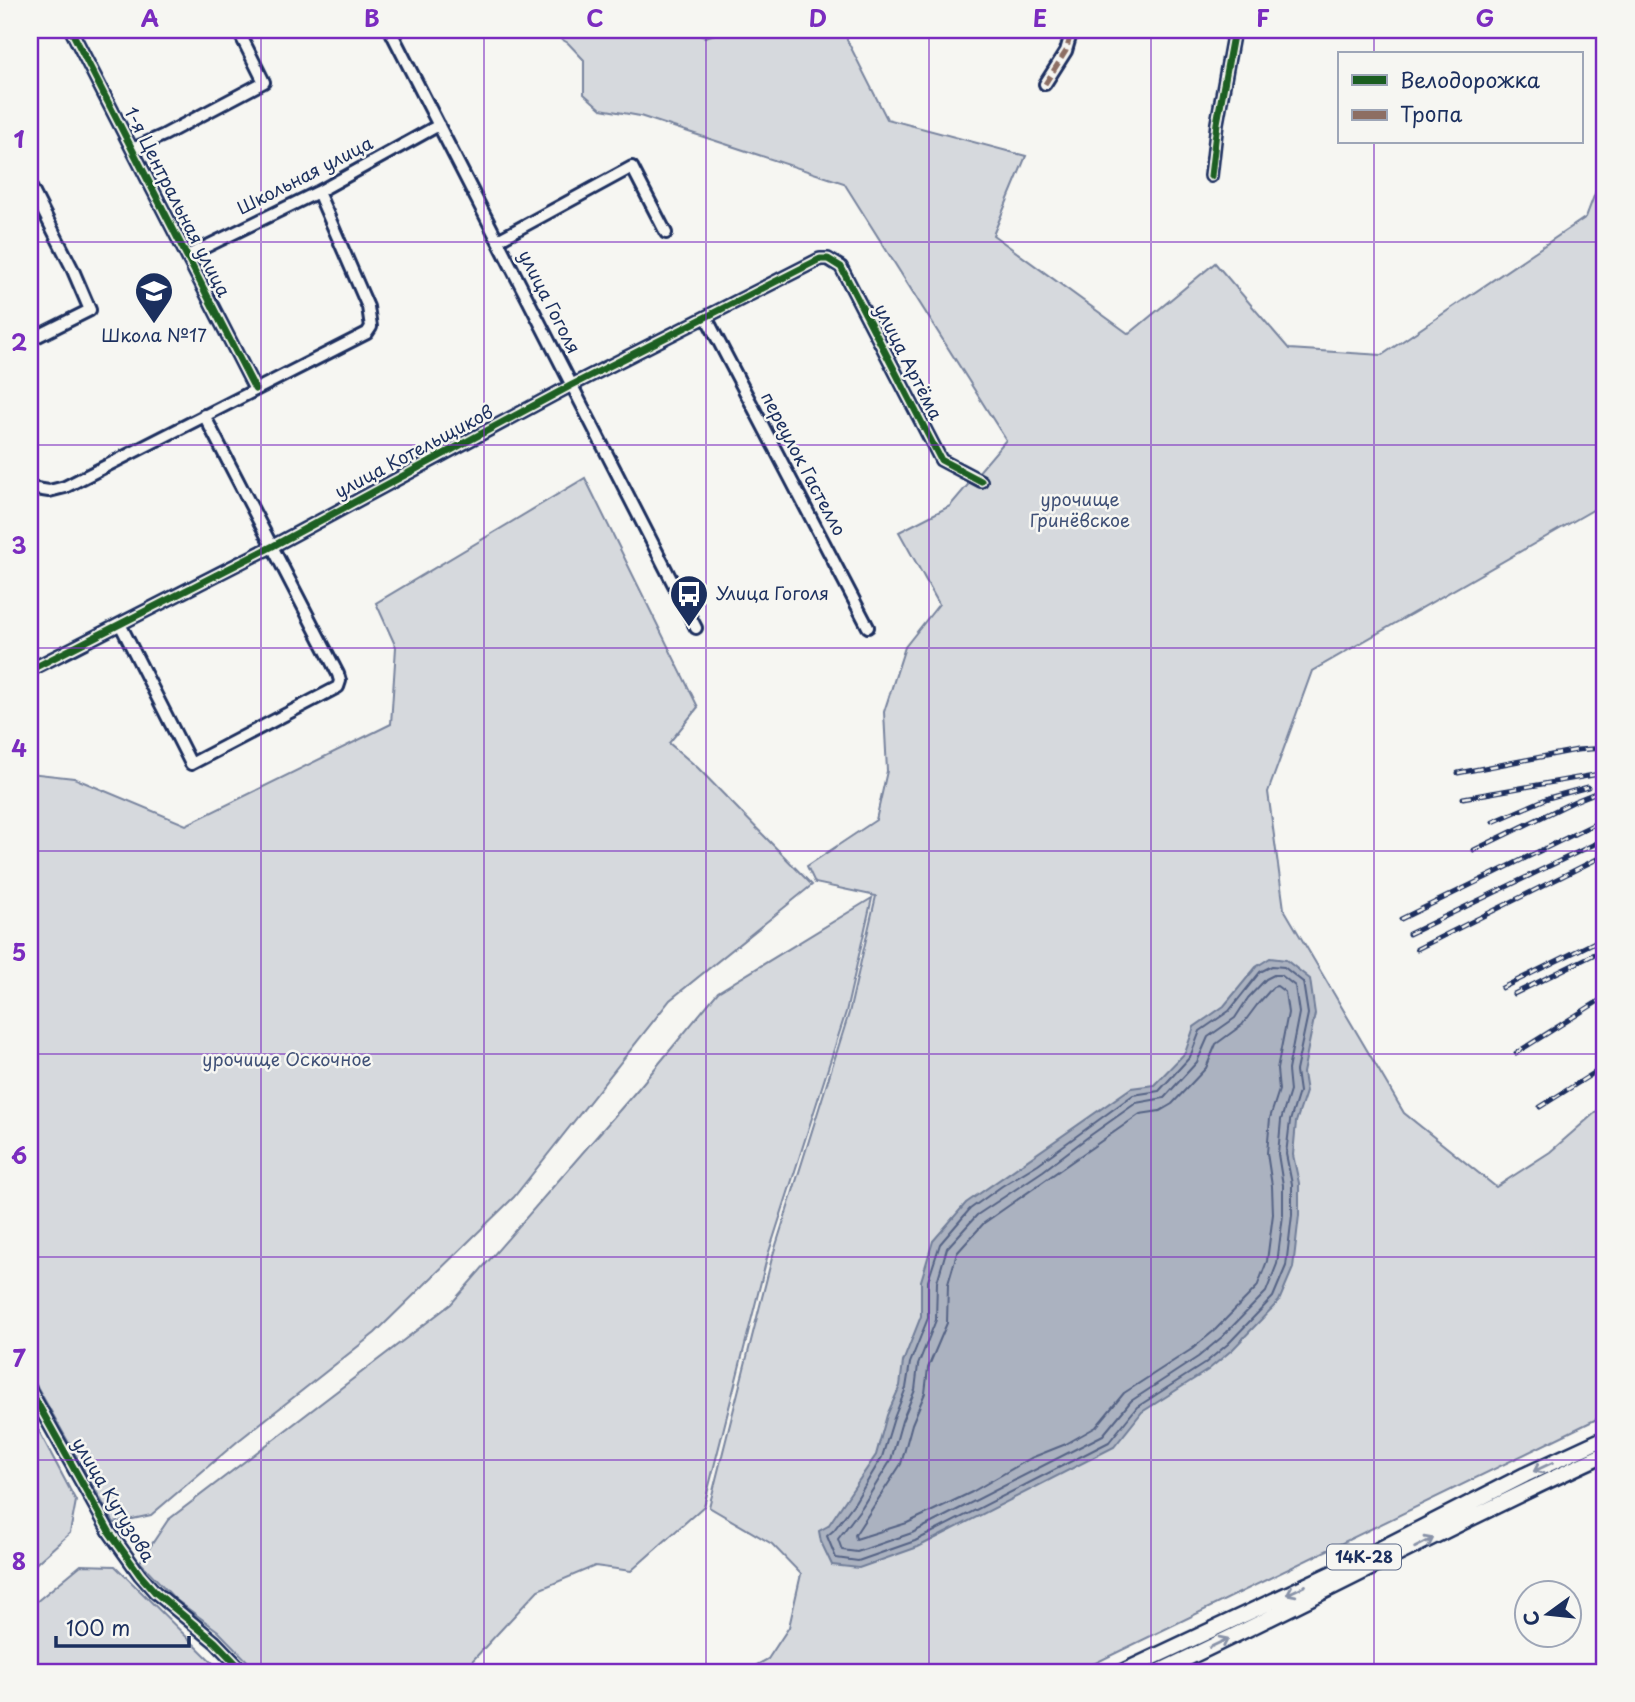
<svg xmlns="http://www.w3.org/2000/svg" width="1635" height="1702" font-family="'Playpen Sans',sans-serif">
	<rect width="100%" height="100%" fill="#f6f6f2"/>
	<filter id="ink" filterUnits="userSpaceOnUse"><feTurbulence type="fractalNoise" baseFrequency=".0143" numOctaves="2"/><feDisplacementMap in="SourceGraphic" scale="14" xChannelSelector="R" yChannelSelector="G"/><feConvolveMatrix kernelMatrix="1 2 1 2 8 2 1 2 1" color-interpolation-filters="sRGB"/></filter>
	<g filter="url(#ink)">
		<path fill="#d6d9dd" stroke="#78849e" stroke-width="2" d="M546,30H683L705,37L730,30H846L847,40L887,119L1026,156L993,235L1129,334L1215,263L1289,349L1382,355L1586,217L1605,167V503L1312,671L1268,792L1284,909L1404,1113L1496,1187L1550,1152L1605,1104V1415L1077,1672H744L768,1659L789,1627L801,1574L772,1544L709,1507L772,1258L849,1013L876,896L815,883L807,866L876,820L887,771L884,712L905,647L939,604L899,532L950,506L1006,440L844,183L640,116L601,109L584,94V60L568,43Z
			M585,478L698,707L669,743L698,768L812,885L670,1000L514,1197L375,1333L238,1441L151,1515L114,1523L30,1374V773L74,778L186,825L391,724L396,647L376,603Z
			M872,898L846,1012L767,1258L704,1506L631,1571L595,1566L538,1590L462,1672H258L218,1631L175,1599L140,1562L168,1520L451,1304L638,1089L718,992Z
			M30,1414L76,1501L70,1533L30,1569Z
			M81,1565L115,1566L222,1672H30V1607Z"/>
		<path fill="#abb2c0" stroke="#717e99" stroke-width="2" d="M1270,958L1286,960L1310,979L1315,1014L1303,1073L1306,1092L1296,1122L1293,1155L1299,1183V1215L1293,1268L1279,1301L1233,1349L1208,1370L1142,1412L1114,1447L918,1547L859,1568L832,1565L821,1542L819,1531L828,1526L876,1455L887,1415L900,1386L903,1362L921,1316V1281L933,1241L966,1203L1131,1088L1154,1085L1185,1053L1194,1027L1224,1006L1256,967Z"/>
		<g fill="none" stroke-linecap="round" stroke-linejoin="round">
			<path stroke="#556385" stroke-width="2" d="M1272,966L1284,967L1303,982L1308,1014L1296,1071L1299,1092L1290,1121L1286,1154L1292,1184V1215L1286,1266L1273,1297L1228,1344L1204,1364L1137,1407L1109,1442L915,1541L858,1561L836,1558L827,1536L834,1530L855,1502L882,1457L894,1418L906,1388L910,1363L928,1318V1281L940,1244L970,1209L1002,1186L1038,1164L1133,1095L1159,1091L1190,1057L1200,1031L1229,1011L1260,972Z
				M1274,975H1281L1295,986L1299,1013L1288,1070L1290,1091L1281,1120L1278,1154L1283,1185V1215L1277,1264L1266,1292L1222,1337L1198,1357L1131,1401L1103,1435L912,1533L857,1552L842,1550L838,1539L862,1507L891,1460L902,1421L915,1390L918,1365L936,1320L937,1282L947,1248L977,1215L1043,1171L1088,1137L1136,1103L1164,1098L1197,1062L1208,1037L1235,1018L1248,998L1266,979Z
				M1277,986L1285,992L1288,1013L1277,1069L1279,1090L1270,1118L1267,1153L1272,1186L1273,1214L1267,1261L1257,1287L1215,1330L1192,1349L1124,1393L1096,1427L1066,1444L1031,1458L972,1492L907,1523L856,1539L855,1535L901,1464L912,1424L925,1393L928,1368L947,1323L948,1284L957,1253L984,1223L1140,1114L1160,1111L1172,1104L1206,1068L1216,1044L1242,1025L1257,1005L1273,987Z"/>
			<defs>
				<path id="minor" d="M71,30L255,389
					M390,30L696,628
					M1045,84L1066,51L1072,30
					M132,149L164,135L264,82L238,30
					M1211,176L1217,123L1234,30
					M30,185L72,268L90,310L30,340
					M498,240L632,167L666,233
					M187,256L318,192L439,125
					M706,317L868,627
					M30,488L49,491L65,487L367,333L371,327L368,307L318,192
					M120,624L191,764L338,687L340,681L338,674L204,415
					M30,670L273,546L572,385L820,259H828L841,267L941,460L981,481
					M30,1390L110,1533L140,1575L155,1592L215,1642L244,1672"/>
				<path id="major" d="M1122,1672L1343,1568L1525,1475L1605,1438
					M1158,1672C1308,1602 1454,1523 1605,1454"/>
			</defs>
			<use href="#minor" stroke="#1b2f5e" stroke-width="16"/>
			<use href="#major" stroke="#1b2f5e" stroke-width="19"/>
			<use href="#minor" stroke="#f6f6f2" stroke-width="10"/>
			<use href="#major" stroke="#f6f6f2" stroke-width="14"/>
			<defs>
				<path id="rail" d="M1458,773L1577,750L1605,748
					M1463,798L1605,773
					M1493,822L1548,798L1588,787
					M1474,850L1575,801L1605,789
					M1401,919L1605,819
					M1409,934L1605,839
					M1417,949L1605,855
					M1502,988L1605,937
					M1514,994L1605,949
					M1516,1053L1605,997
					M1540,1107L1605,1066"/>
			</defs>
			<use href="#rail" stroke="#1b2f5e" stroke-width="5"/>
			<use href="#rail" stroke="#f6f6f2" stroke-width="2.5" stroke-dasharray="8" stroke-linecap="butt"/>
			<path stroke="#8d6e63" stroke-width="5" stroke-dasharray="10 5" stroke-linecap="butt" d="M1045,84L1066,51L1072,30"/>
			<defs>
				<path id="cycleway" d="M71,30L255,389
					M1211,176L1217,123L1234,30
					M30,670L273,546L572,385L820,259H828L841,267L941,460L981,481
					M30,1390L110,1533L140,1575L155,1592L215,1642L244,1672"/>
			</defs>
			<use href="#cycleway" stroke="#f6f6f2" stroke-width="11"/>
			<use href="#cycleway" stroke="#1b5e20" stroke-width="7"/>
		</g>
		<defs><path id="oneway-shaft" d="M-6 0H5M1.5-3L5.5 0L1.5 3" fill="none" stroke-width="1.6" stroke-linecap="round" stroke-linejoin="round" transform="scale(1.75)"/></defs>
		<g stroke="#8892a8">
			<use href="#oneway-shaft" transform="translate(1543 1467) rotate(155)"/>
			<use href="#oneway-shaft" transform="translate(1424 1543) rotate(-27)"/>
			<use href="#oneway-shaft" transform="translate(1296 1590) rotate(155)"/>
			<use href="#oneway-shaft" transform="translate(1219 1643) rotate(-26)"/>
		</g>
	</g>
	<path fill="none" stroke="#7b2cbf" stroke-width="2" stroke-opacity="0.55" d="M261,30V1672M484,30V1672M706,30V1672M929,30V1672M1151,30V1672M1374,30V54M1374,142V1672M30,242H1605M30,445H1605M30,648H1605M30,851H1605M30,1054H1605M30,1257H1605M30,1460H1605"/>
	<defs>
		<symbol id="school-pin" viewBox="-11 -11 22 30"><path d="M0 17L-7.5 6A9.5 9.5 0 1 1 7.5 6Z" fill="#1b2f5e" stroke="#f6f6f2"/><path d="M0-5L7-2L0 1L-7-2ZM-4 1L0 2.5L4 1V4Q0 6-4 4Z" fill="#fff"/></symbol>
		<symbol id="bus-pin" viewBox="-11 -11 22 30"><path d="M0 17L-7.5 6A9.5 9.5 0 1 1 7.5 6Z" fill="#1b2f5e" stroke="#f6f6f2"/><path d="M-5-6H5V4H4V6H2V4H-2V6H-4V4H-5ZM-3.5-4V0h7V-4ZM-3.5 1.2v1.5H-2V1.2ZM2 1.2v1.5H3.5V1.2Z" fill="#fff"/></symbol>
	</defs>
	<g fill-rule="evenodd">
		<use href="#school-pin" x="132" y="269" width="44" height="60"/>
		<use href="#bus-pin" x="667" y="572" width="44" height="60"/>
	</g>
	<g text-anchor="middle" stroke-width="5" stroke-linejoin="round" paint-order="stroke">
		<rect fill="#f6f6f2" stroke="#5d6b8a" stroke-width="2" x="1327" y="1544.5" width="74" height="25" rx="5"/>
		<g font-size="16" font-weight="bold" fill="#1b2f5e">
			<text x="1364" y="1563">14К-28</text>
		</g>
		<g font-size="18" fill="#1b2f5e" stroke="#f6f6f2">
			<text transform="translate(305 176) rotate(-27)" y="6">Школьная улица</text>
			<text transform="translate(177 202) rotate(63)" y="6">1-я Центральная улица</text>
			<text transform="translate(549 302) rotate(63)" y="6">улица Гоголя</text>
			<text transform="translate(908 362) rotate(63)" y="6">улица Артёма</text>
			<text transform="translate(414 452) rotate(-28)" y="6">улица Котельщиков</text>
			<text transform="translate(803 464) rotate(62)" y="6">переулок Гастелло</text>
			<text transform="translate(113 1500) rotate(59)" y="6">улица Кутузова</text>
		</g>
		<g font-size="18" fill="#1b2f5e" stroke="#f6f6f2">
			<text x="154" y="342">Школа №17</text>
			<text x="716" y="600" text-anchor="start">Улица Гоголя</text>
		</g>
		<g font-size="18" fill="#405177" stroke="#f6f6f2">
			<text x="1080" y="506">урочище<tspan x="1080" dy="21">Гринёвское</tspan></text>
			<text x="287" y="1066">урочище Оскочное</text>
		</g>
	</g>
	<rect width="1635" height="1702" fill="none" stroke="#f6f6f2" stroke-width="77"/>
	<rect x="1338" y="52" width="245" height="91" fill="#f6f6f2" stroke="#9ea6b7" stroke-width="2"/>
	<rect x="1352" y="75" width="35" height="10" fill="#1b5e20" stroke="#9ea6b7" stroke-width="2"/>
	<text x="1400" y="88" font-size="21" fill="#1b2f5e">Велодорожка</text>
	<rect x="1352" y="110" width="35" height="10" fill="#8d6e63" stroke="#9ea6b7" stroke-width="2"/>
	<text x="1400" y="122" font-size="21" fill="#1b2f5e">Тропа</text>
	<g transform="translate(1548 1614) rotate(255)"><circle r="33" fill="#f6f6f2" stroke="#9ea6b7" stroke-width="2"/>
	<path d="M0-5L12 26L0 18L-12 26Z" fill="#1b2f5e"/>
	<text y="-10" font-size="19" font-weight="bold" text-anchor="middle" fill="#1b2f5e">С</text>
	</g>
	<path d="M56 1636v10h133v-10" fill="none" stroke="#1b2f5e" stroke-width="3.5"/>
	<text x="66" y="1636" font-size="21" fill="#1b2f5e" stroke="#f6f6f2" stroke-width="5" paint-order="stroke">100 m</text>
	<rect x="38" y="38" width="1558" height="1626" fill="none" stroke="#7b2cbf" stroke-width="2.5"/>
	<g font-size="23" text-anchor="middle" font-weight="bold" fill="#7b2cbf">
		<text x="150" y="27">A</text>
		<text x="372" y="27">B</text>
		<text x="595" y="27">C</text>
		<text x="818" y="27">D</text>
		<text x="1040" y="27">E</text>
		<text x="1263" y="27">F</text>
		<text x="1485" y="27">G</text>
		<text x="19" y="148">1</text>
		<text x="19" y="351">2</text>
		<text x="19" y="554">3</text>
		<text x="19" y="757">4</text>
		<text x="19" y="961">5</text>
		<text x="19" y="1164">6</text>
		<text x="19" y="1367">7</text>
		<text x="19" y="1570">8</text>
	</g>
</svg>
